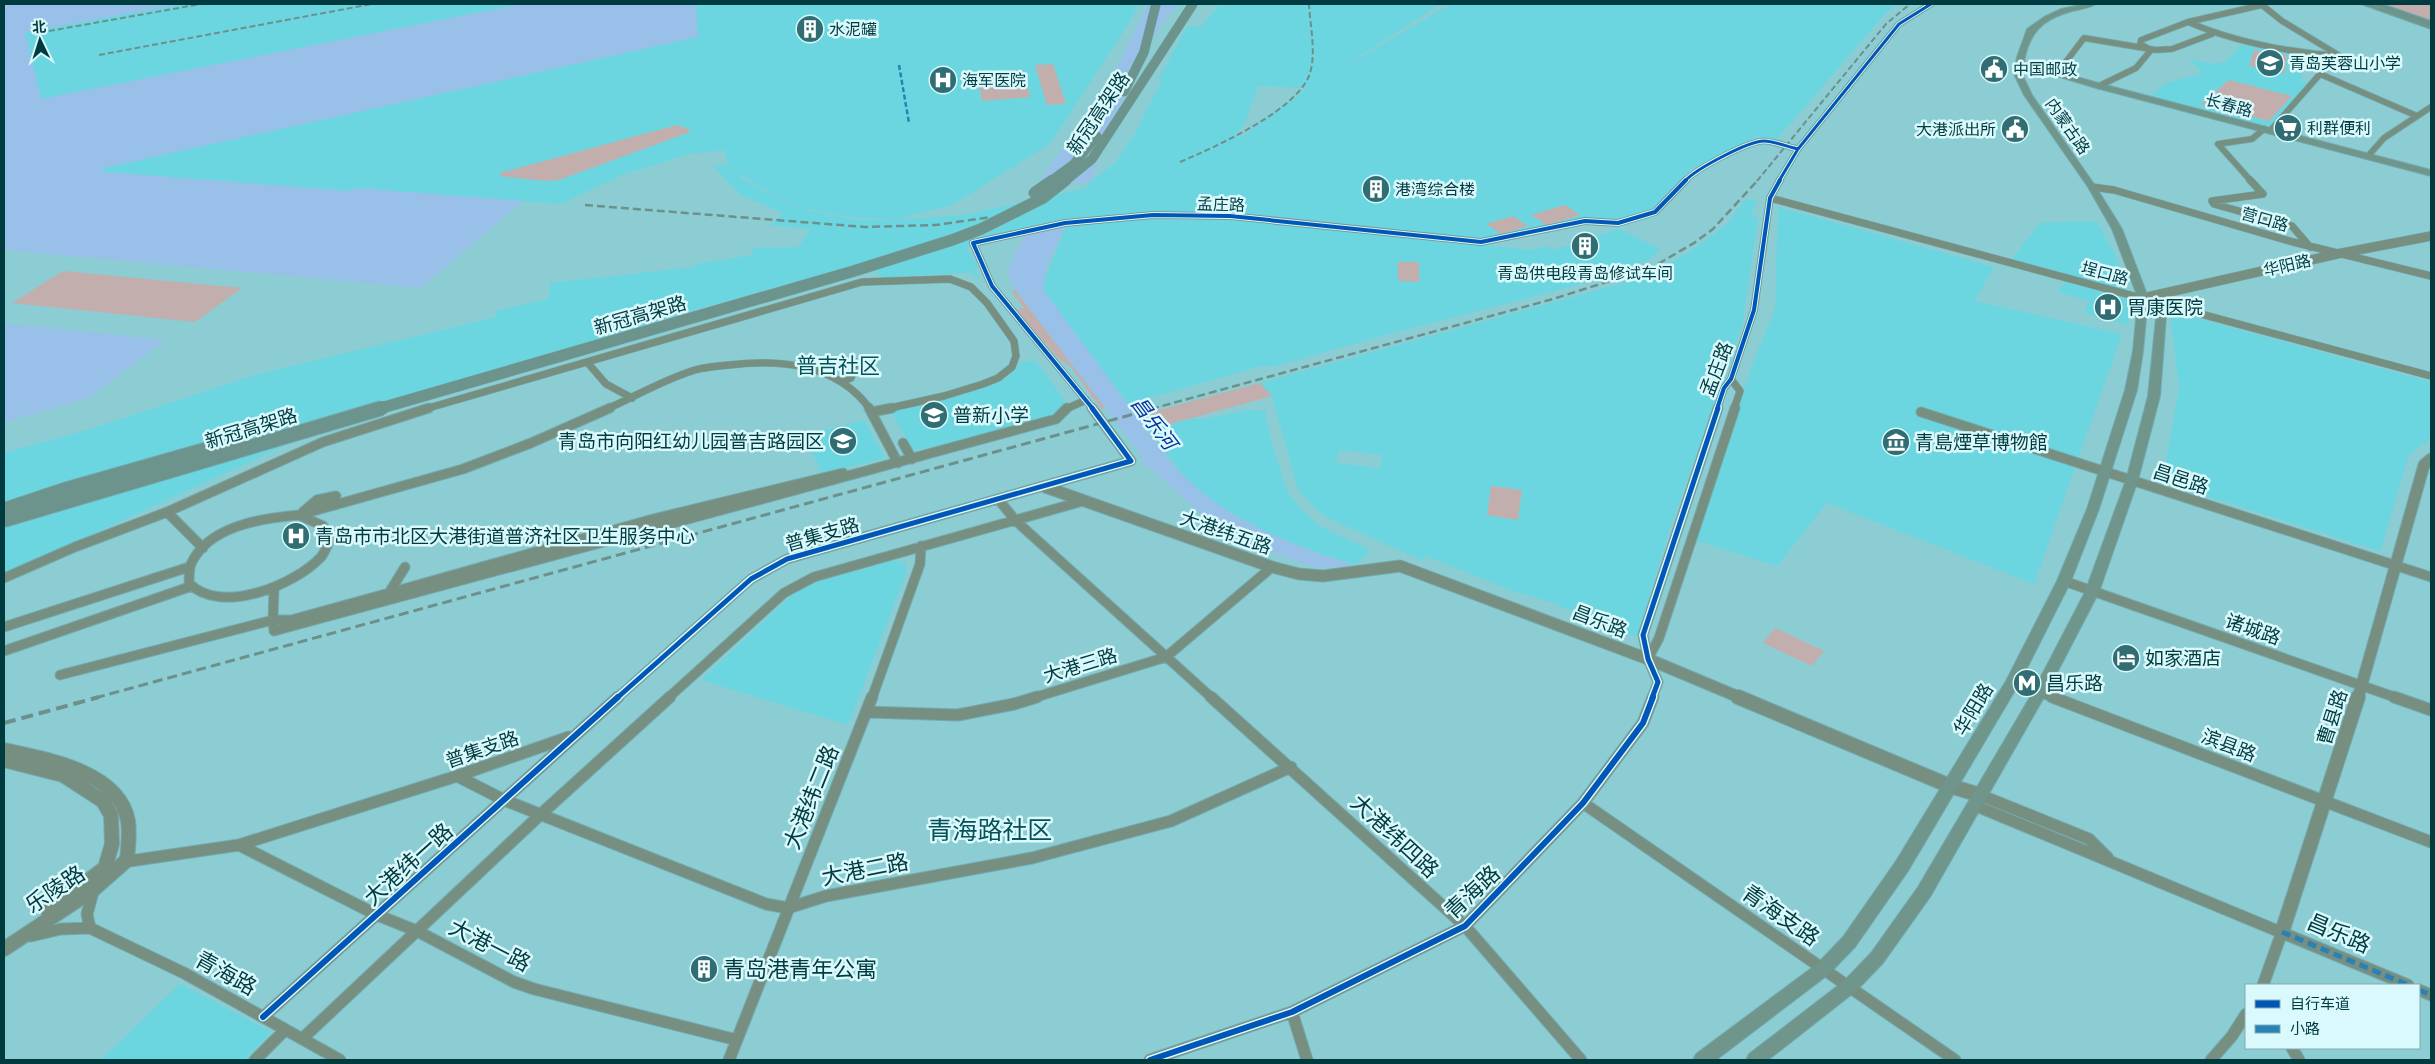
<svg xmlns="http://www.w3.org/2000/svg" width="2435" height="1064" font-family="Mulish,'Noto Sans SC',sans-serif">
	<rect width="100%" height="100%" fill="#8bcdd3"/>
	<path fill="#6cd6e0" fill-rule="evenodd" d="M182,4H522L41,99L25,32Z
		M696,4H1139L1129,23L1050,144L952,205L897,219L854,218L807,209L775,196L735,171L744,180L773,196L809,211L855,220H892L964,215L1086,188L1089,183L1116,162L1139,127L1145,112L1162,82L1158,81L1187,26L1201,27L1220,4H1441L1327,77L1451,4H1896L1884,15L1776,140L1757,136L1746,146L1692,168L1655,209L1622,221H1599L1485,239L1242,214L1066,221L976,238L970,241L967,249L979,267L974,268L981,280L969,273H961L881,278L869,262L708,306L406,396L297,440L4,575V453L90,429L255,375L496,317V311L548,299L551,283L695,267L696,264L752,255L754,248L799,247L810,229L769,225L784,213L740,195L729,183L713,166L727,164L734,170L728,163L724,150L690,154L622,175L561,204L355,188L349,191L104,172L103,168L698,37ZM1258,86L1307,88L1241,137L1235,134L1244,125Z
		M2249,43L2300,53L2302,81L2311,84L2273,127L2151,96L2166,83L2203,73L2189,59L2215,64L2226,61L2241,46Z
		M1746,199L1757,201L1751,216L1758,218L1742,327L1670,528L1637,637L1547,601L1512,591L1426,556L1422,560L1363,534L1328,518L1313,507L1298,489L1272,396L1260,383L1623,283L1674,261L1700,245L1727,224ZM1339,450L1382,455L1380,468L1336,463Z
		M1778,207L1994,267L1975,301L2122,334L2034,584L1827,503L1777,566L1695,540L1752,366L1775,309Z
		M1149,217L1236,219L1530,250L1547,246L1553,250L1619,229L1660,249L1649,260L1574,286L1393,333L1272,367L1262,366L1128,404L1044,291L1043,284L1066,226Z
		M2096,221L2115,254L2127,291L2011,260L2040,223Z
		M2065,282L2128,297L2129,325L2084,313L2089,301L2058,292Z
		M2170,311L2431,382V438L2409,455L2380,551L2162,482L2179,388Z
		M1035,360L1064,399V407L1060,414L934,451L931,446L914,451L890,410L991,386L1007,378L1021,363Z
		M1250,410L1265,411L1270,436L1283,479L1288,493L1302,510L1320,526L1370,550L1356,565L1323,555L1270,534L1215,504L1189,483L1148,430L1188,419H1203Z
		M864,420L885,458L822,474L805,435Z
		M896,560L906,564V573L848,725L701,680L795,592L817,582Z
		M180,984L272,1032L245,1060H101Z"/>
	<path fill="#c3aeae" d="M2380,4H2431V22Z
		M2254,50L2287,55L2285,73L2249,66Z
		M1053,64L1066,104L1047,105L1035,65Z
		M1023,70L1030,97L982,101L976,73Z
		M2229,80L2292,96L2269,121L2201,104Z
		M677,125L689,129L690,132L559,180L544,181L500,176V173Z
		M1565,205L1580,215L1547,225L1531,215Z
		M1513,216L1528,226L1501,234L1486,224Z
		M1398,262H1419V282L1398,281Z
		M63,271L242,288L195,322L12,303Z
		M1015,290L1019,295L1105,408L1101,409L1071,367L1059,359L1016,310L1024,308L1011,291Z
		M1260,383L1272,396L1148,430L1137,416Z
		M1491,486L1522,490L1518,520L1487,515Z
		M1775,628L1824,651L1812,666L1763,643Z"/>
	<path fill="#98c0e8" d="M4,4H182L25,32L41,99L522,4H696L698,37L103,168L104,172L349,191L355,188L523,201L421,288L4,250Z
		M1149,4H1177L1153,37L1121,103L1089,183L1039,182L1110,81Z
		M1066,226C1057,245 1042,270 1044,291L1168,459C1220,519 1282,542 1356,566L1317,568L1256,547L1202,515L1155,472L1142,464L1144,459L1010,283C1006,264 1016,251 1025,236Z
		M4,323L166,340L87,399L4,422Z"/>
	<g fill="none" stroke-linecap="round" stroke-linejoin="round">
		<defs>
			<path id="minor-far3" d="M2262,5L2282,21L2340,56C2287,52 2237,43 2188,22Z
				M2065,63L2084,38L2156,50L2172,49L2212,34
				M2099,86L2136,68L2151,50L2140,44L2141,40L2188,22
				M2270,131L2320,74L2417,116
				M2368,156L2384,138L2431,107
				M1685,181C1696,169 1748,141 1764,141C1774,141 1788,147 1798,149
				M1779,181L1798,149L1899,24L1931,4
				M2251,181L2218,144L2252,139L2264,129"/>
			<path id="minor-far2" d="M2250,180L2263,194L2212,201L2214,204L2292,226L2310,247
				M2092,187L2114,190L2293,242L2431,276
				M1770,198L2431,376
				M587,362L606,384L632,398
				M1731,379L1740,391L1734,409
				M843,381L851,378L856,362
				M425,409L862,282L950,279L971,287L987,303L1014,341L1016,356L1012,367L998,378L983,384L944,396L886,409
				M607,409C636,396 665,379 695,370C705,367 718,366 729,365C780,359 837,363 870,409
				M1066,409L1086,400
				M1093,409L992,286L973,243L1065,223L1153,215L1230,216L1481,242L1585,221L1618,223L1655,212L1686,180
				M1717,409L1724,388L1731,379L1754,310L1770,198L1780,180"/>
			<path id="minor-far1" d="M869,408L898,463
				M872,412L892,408
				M1921,412L2431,577
				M903,443L912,459
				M869,470L1056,419L1067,408
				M998,499L1016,521L1212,698
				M167,512L203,548
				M303,512L317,500L336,496
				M299,515L323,526L330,540C327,545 325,552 321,557C295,585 220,616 189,583C189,577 189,570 191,564C208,526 262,518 299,515Z
				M299,515L463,469L531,443L610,408
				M4,578L75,547L167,512L323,442L429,408
				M2064,581L2397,698
				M274,588L273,620H291L389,593L405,567
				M389,593L653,519L843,473
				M4,627L189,567
				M4,651L192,586
				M1648,659L1659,638L1735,408
				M60,675L273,620L274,631L873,469
				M2013,682L2055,698
				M617,698L751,579L787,559L1131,461L1092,408
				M668,698L784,593L814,577L1083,501
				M872,698L920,564L921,546
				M1033,698L1166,657L1272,567
				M1652,698L1658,682L1648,659L1643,635L1718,408"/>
			<path id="minor" d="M1211,697L1465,926L1581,1060
				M2052,697L2431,842
				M2394,697L2431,710
				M867,712L958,715L1014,704L1037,697
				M457,776L504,800L766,904L788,908L826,896L1032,858L1171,821L1291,767
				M1980,795L2089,839L2108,858
				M1583,803L1955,1060
				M1974,805L2408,985
				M239,845L377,915L417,931L514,982L534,989L737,1040
				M123,862L239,845L457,776L569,737
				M93,892L87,914L90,928L184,973L340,1060
				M31,936L61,929L90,928
				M2263,985L2282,932
				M2419,990L2431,995
				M1292,1012L1307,1060
				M263,1017L618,697
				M303,1038L540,815L670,697
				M2292,1048L2299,1060
				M255,1060L285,1030
				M729,1060L872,697
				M1150,1060L1292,1012L1465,926L1583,803L1643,723L1653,697
				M2211,1060L2232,1036L2246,1014"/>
			<path id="tertiary-far2" d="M2143,298L2337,254L2431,236"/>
			<path id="tertiary-far1" d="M1045,487L1272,567L1299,574L1323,576L1400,566L1648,659L1741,698
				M2358,698L2424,465L2431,459"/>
			<path id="tertiary" d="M1738,697L1950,786L1980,795
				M4,750C45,759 119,771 128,821C130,833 128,848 127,860L93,890L4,949
				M4,760L63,775L103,801L111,815L112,844L105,868L48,911
				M2282,932L2358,697"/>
			<path id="secondary" d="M2085,4H2096C2088,9 2078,9 2069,12C2041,20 2029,34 2024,62L2102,84L2431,170V176L2096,88L2023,66L2022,74L2032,95L2096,187L2122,229L2148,297L2166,317L2160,396L2138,480L2099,592L2047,692L1930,897L1883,963L1856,991L1768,1060H1746L1749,1054L1844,981L1871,953L1918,887L2033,692L2085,592L2126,480L2148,396L2156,318L2147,308L2143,351L2137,390L2099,509L2071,581L2020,682L1908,871L1855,947L1829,974L1716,1060H1693L1696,1054L1817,964L1843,937L1896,861L2006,681L2057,581L2087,509L2125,390L2133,351L2138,298L2112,229L2088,187L2024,95L2014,74L2017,57L2027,29L2044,17L2061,9Z
				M2361,4H2370L2431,25V29Z"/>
			<path id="trunk" d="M2371,4H2382L2431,21V26Z"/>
		</defs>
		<use href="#minor-far3" stroke="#75abb0" stroke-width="7"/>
		<use href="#minor-far2" stroke="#75abb0" stroke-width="8"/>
		<use href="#minor-far1" stroke="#75abb0" stroke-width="11"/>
		<use href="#minor" stroke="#75abb0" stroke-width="13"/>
		<use href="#tertiary-far2" stroke="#75abb0" stroke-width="10"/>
		<use href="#tertiary-far1" stroke="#75abb0" stroke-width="13"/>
		<use href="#tertiary" stroke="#75abb0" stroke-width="16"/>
		<use href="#secondary" stroke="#75abb0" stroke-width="2"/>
		<use href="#trunk" stroke="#75abb0" stroke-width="2"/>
		<use href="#minor-far3" stroke="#778f81" stroke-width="5.5"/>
		<use href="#minor-far2" stroke="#778f81" stroke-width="7"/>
		<use href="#minor-far1" stroke="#778f81" stroke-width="9"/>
		<use href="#minor" stroke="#778f81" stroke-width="11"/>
		<use href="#tertiary-far2" stroke="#778f81" stroke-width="9"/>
		<use href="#tertiary-far1" stroke="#778f81" stroke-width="11"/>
		<use href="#tertiary" stroke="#778f81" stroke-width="14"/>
		<use href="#secondary" fill="#70968c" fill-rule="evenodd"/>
		<use href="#trunk" fill="#6c948c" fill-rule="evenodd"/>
		<path stroke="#6d908a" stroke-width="2" stroke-dasharray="6 3" stroke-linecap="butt" d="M49,31L201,4
			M99,55L372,4
			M1180,162C1215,147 1294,112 1309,76C1317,55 1310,26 1309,4
			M1757,181L1886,24L1910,4"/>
		<path stroke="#6d908a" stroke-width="2.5" stroke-dasharray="8 4" stroke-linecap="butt" d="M585,205L865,227L936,225L991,217
			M1151,409L1553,299L1651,268L1694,243L1713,229L1758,180"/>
		<path stroke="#6d908a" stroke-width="3" stroke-dasharray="10 5" stroke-linecap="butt" d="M95,698L1156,408"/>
		<path stroke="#6d908a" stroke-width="4" stroke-dasharray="12 6" stroke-linecap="butt" d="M4,723L99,697"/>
		<defs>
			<path id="trunk-bridge-far2" d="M1124,92L1144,52L1156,4
				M1051,181L1074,164L1097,136
				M1065,181L1092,159L1193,4"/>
			<path id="trunk-bridge-far1" d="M1034,193L1053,180
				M378,409L854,271L952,240L981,229L1043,198L1066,180"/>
			<path id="trunk-bridge" d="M4,510L64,490L236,441
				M4,520L382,408"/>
		</defs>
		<use href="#trunk-bridge-far2" stroke="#75abb0" stroke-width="10" stroke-linecap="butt"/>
		<use href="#trunk-bridge-far1" stroke="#75abb0" stroke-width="12" stroke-linecap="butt"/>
		<use href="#trunk-bridge" stroke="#75abb0" stroke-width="16" stroke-linecap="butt"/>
		<use href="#trunk-bridge-far2" stroke="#6c948c" stroke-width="9"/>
		<use href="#trunk-bridge-far1" stroke="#6c948c" stroke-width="11"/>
		<use href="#trunk-bridge" stroke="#6c948c" stroke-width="14"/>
		<path stroke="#2982b6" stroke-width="2.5" stroke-dasharray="5 2.5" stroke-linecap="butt" d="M899,65L909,123"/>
		<path stroke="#2982b6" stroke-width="5" stroke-dasharray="9 5" stroke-linecap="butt" d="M2282,932L2408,985
			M2419,990L2431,995"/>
		<defs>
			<path id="cycleway-far3" d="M1685,181C1696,169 1748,141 1764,141C1774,141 1788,147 1798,149
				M1779,181L1798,149L1899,24L1931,4"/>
			<path id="cycleway-far2" d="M1093,409L992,286L973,243L1065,223L1153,215L1230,216L1481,242L1585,221L1618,223L1655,212L1686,180
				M1717,409L1724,388L1731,379L1754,310L1770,198L1780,180"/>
			<path id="cycleway-far1" d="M617,698L751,579L787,559L1131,461L1092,408
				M1652,698L1658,682L1648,659L1643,635L1718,408"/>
			<path id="cycleway" d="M263,1017L618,697
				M1150,1060L1292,1012L1465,926L1583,803L1643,723L1653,697"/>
		</defs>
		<use href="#cycleway-far3" stroke="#daf9fc" stroke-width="5"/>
		<use href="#cycleway-far2" stroke="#daf9fc" stroke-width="6"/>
		<use href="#cycleway-far1" stroke="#daf9fc" stroke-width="8"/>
		<use href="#cycleway" stroke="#daf9fc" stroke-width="9"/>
		<use href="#cycleway-far3" stroke="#0057b8" stroke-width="3"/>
		<use href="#cycleway-far2" stroke="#0057b8" stroke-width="4"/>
		<use href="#cycleway-far1" stroke="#0057b8" stroke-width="5"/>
		<use href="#cycleway" stroke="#0057b8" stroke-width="6"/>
	</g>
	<defs>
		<symbol id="building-disc" viewBox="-11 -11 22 22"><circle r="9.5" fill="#316e73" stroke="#daf9fc"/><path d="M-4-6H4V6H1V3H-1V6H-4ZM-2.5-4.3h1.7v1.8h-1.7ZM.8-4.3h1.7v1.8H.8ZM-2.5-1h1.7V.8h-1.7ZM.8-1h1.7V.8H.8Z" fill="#fff"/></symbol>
		<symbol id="school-disc" viewBox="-11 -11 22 22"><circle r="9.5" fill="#316e73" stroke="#daf9fc"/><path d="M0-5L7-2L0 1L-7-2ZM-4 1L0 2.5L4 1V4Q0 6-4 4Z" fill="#fff"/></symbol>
		<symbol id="civic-disc" viewBox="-11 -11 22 22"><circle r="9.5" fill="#316e73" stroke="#daf9fc"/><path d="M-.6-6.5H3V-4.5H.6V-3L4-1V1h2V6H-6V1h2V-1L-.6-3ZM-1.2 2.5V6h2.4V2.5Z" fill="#fff"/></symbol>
		<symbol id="hospital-disc" viewBox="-11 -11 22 22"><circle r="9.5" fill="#316e73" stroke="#daf9fc"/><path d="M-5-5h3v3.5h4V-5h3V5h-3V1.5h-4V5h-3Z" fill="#fff"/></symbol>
		<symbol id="supermarket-disc" viewBox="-11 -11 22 22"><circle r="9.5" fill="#316e73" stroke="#daf9fc"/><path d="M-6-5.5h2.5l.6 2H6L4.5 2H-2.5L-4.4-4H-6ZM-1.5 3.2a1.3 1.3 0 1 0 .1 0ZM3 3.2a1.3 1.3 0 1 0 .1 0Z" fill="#fff"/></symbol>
		<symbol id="museum-disc" viewBox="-11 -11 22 22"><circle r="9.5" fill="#316e73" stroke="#daf9fc"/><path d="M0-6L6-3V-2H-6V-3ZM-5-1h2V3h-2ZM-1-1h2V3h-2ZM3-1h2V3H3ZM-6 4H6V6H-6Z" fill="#fff"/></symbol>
		<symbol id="hotel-disc" viewBox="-11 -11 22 22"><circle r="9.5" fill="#316e73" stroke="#daf9fc"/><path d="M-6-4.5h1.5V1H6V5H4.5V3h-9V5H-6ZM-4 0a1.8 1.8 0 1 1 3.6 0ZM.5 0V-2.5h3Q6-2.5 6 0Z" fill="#fff"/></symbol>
		<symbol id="metro-disc" viewBox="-11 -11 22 22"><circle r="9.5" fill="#316e73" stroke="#daf9fc"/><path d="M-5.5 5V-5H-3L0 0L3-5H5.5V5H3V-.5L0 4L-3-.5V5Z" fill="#fff"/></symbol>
	</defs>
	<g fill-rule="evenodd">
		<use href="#building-disc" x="794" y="13" width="32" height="32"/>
		<use href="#school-disc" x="2254" y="47" width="32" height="32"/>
		<use href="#civic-disc" x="1978" y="53" width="32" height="32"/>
		<use href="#hospital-disc" x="927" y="64" width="32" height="32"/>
		<use href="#supermarket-disc" x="2272" y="112" width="32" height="32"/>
		<use href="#civic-disc" x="1999" y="113" width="32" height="32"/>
		<use href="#building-disc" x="1360" y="173" width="32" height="32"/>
		<use href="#building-disc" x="1569" y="230" width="32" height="32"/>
		<use href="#hospital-disc" x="2092" y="291" width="32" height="32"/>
		<use href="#school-disc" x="918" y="399" width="32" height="32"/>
		<use href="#school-disc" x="827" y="425" width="32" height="32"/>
		<use href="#museum-disc" x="1880" y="426" width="32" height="32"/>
		<use href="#hospital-disc" x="280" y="520" width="32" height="32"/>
		<use href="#hotel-disc" x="2110" y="642" width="32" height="32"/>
		<use href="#metro-disc" x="2011" y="667" width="32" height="32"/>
		<use href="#building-disc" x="688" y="953" width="32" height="32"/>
	</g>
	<g text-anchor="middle" stroke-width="5" stroke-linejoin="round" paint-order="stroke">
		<g font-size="16" fill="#003b40" stroke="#daf9fc" text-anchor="start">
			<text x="829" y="35">水泥罐</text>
			<text x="2289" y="69">青岛芙蓉山小学</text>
			<text x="2013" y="75">中国邮政</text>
			<text x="962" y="86">海军医院</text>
			<text x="2307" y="134">利群便利</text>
			<text x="1996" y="135" text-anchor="end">大港派出所</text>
			<text x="1395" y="195">港湾综合楼</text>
			<text x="1585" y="279" text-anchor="middle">青岛供电段青岛修试车间</text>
		</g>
		<g font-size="16" fill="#003b40" stroke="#daf9fc">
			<text transform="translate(2229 105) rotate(15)" y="6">长春路</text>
			<text transform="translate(2068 126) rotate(55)" y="6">内蒙古路</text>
			<text transform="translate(1221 204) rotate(2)" y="6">孟庄路</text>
			<text transform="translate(2265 219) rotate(16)" y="6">营口路</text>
			<text transform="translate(2287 265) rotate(-13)" y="6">华阳路</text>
			<text transform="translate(2105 273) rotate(15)" y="6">埕口路</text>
		</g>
		<g font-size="19" fill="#003b40" stroke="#daf9fc">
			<text transform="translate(1098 113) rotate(-56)" y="7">新冠高架路</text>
			<text transform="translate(640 315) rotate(-16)" y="7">新冠高架路</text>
			<text transform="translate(1716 369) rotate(-69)" y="7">孟庄路</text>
			<text transform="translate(251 428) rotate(-17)" y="7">新冠高架路</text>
			<text transform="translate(2181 479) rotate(18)" y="7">昌邑路</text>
			<text transform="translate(1226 532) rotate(19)" y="7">大港纬五路</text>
			<text transform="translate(822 534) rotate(-16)" y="7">普集支路</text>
			<text transform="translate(1600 621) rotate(21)" y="7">昌乐路</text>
			<text transform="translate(2253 629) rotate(19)" y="7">诸城路</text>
			<text transform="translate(1080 665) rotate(-17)" y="7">大港三路</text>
			<text transform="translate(1973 709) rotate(-59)" y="7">华阳路</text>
			<text transform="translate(2332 717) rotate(-72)" y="7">曹县路</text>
			<text transform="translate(2229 745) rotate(21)" y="7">滨县路</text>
			<text transform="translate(482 749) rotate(-19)" y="7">普集支路</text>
		</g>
		<g font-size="19" fill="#003b40" stroke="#daf9fc" text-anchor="start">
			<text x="2127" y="314">胃康医院</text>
			<text x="953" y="422">普新小学</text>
			<text x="824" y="448" text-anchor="end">青岛市向阳红幼儿园普吉路园区</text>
			<text x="1915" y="449">青島煙草博物館</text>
			<text x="315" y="543">青岛市市北区大港街道普济社区卫生服务中心</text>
			<text x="2145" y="665">如家酒店</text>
			<text x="2046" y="690">昌乐路</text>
		</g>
		<g font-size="20" font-style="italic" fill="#0a3398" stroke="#daf9fc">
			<text transform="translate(1154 423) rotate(53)" y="7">昌乐河</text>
		</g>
		<g font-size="21" fill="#065157" stroke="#daf9fc">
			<text x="838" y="373">普吉社区</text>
		</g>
		<g font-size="22" fill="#003b40" stroke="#daf9fc">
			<text transform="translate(811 797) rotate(-68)" y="8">大港纬二路</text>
			<text transform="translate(1395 836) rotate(43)" y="8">大港纬四路</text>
			<text transform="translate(408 864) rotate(-42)" y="8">大港纬一路</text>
			<text transform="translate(865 869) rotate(-11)" y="8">大港二路</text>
			<text transform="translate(55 889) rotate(-34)" y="8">乐陵路</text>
			<text transform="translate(1472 892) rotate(-43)" y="8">青海路</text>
			<text transform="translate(1781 915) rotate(35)" y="8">青海支路</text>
			<text transform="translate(2339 933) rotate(23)" y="8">昌乐路</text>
			<text transform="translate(490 945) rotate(27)" y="8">大港一路</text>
			<text transform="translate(226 973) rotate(29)" y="8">青海路</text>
		</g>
		<g font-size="22" fill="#003b40" stroke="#daf9fc" text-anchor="start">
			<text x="723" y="977">青岛港青年公寓</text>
		</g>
		<g font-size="25" fill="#065157" stroke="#daf9fc">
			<text x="990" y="839">青海路社区</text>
		</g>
	</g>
	<rect width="2435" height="1064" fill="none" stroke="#003b40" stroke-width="10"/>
	<rect x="2245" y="984" width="175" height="65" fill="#daf9fc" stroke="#83adb1"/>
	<rect x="2255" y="1000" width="25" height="8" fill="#0057b8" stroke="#83adb1"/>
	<text x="2290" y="1009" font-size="15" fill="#003b40">自行车道</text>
	<rect x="2255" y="1025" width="25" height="8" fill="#2982b6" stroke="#83adb1"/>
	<text x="2290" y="1034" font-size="15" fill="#003b40">小路</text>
	<g transform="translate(40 40) rotate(356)" stroke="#daf9fc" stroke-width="4" paint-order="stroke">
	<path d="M0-4L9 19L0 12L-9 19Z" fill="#003b40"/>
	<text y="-8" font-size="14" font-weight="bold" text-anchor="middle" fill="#003b40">北</text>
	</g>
</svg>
